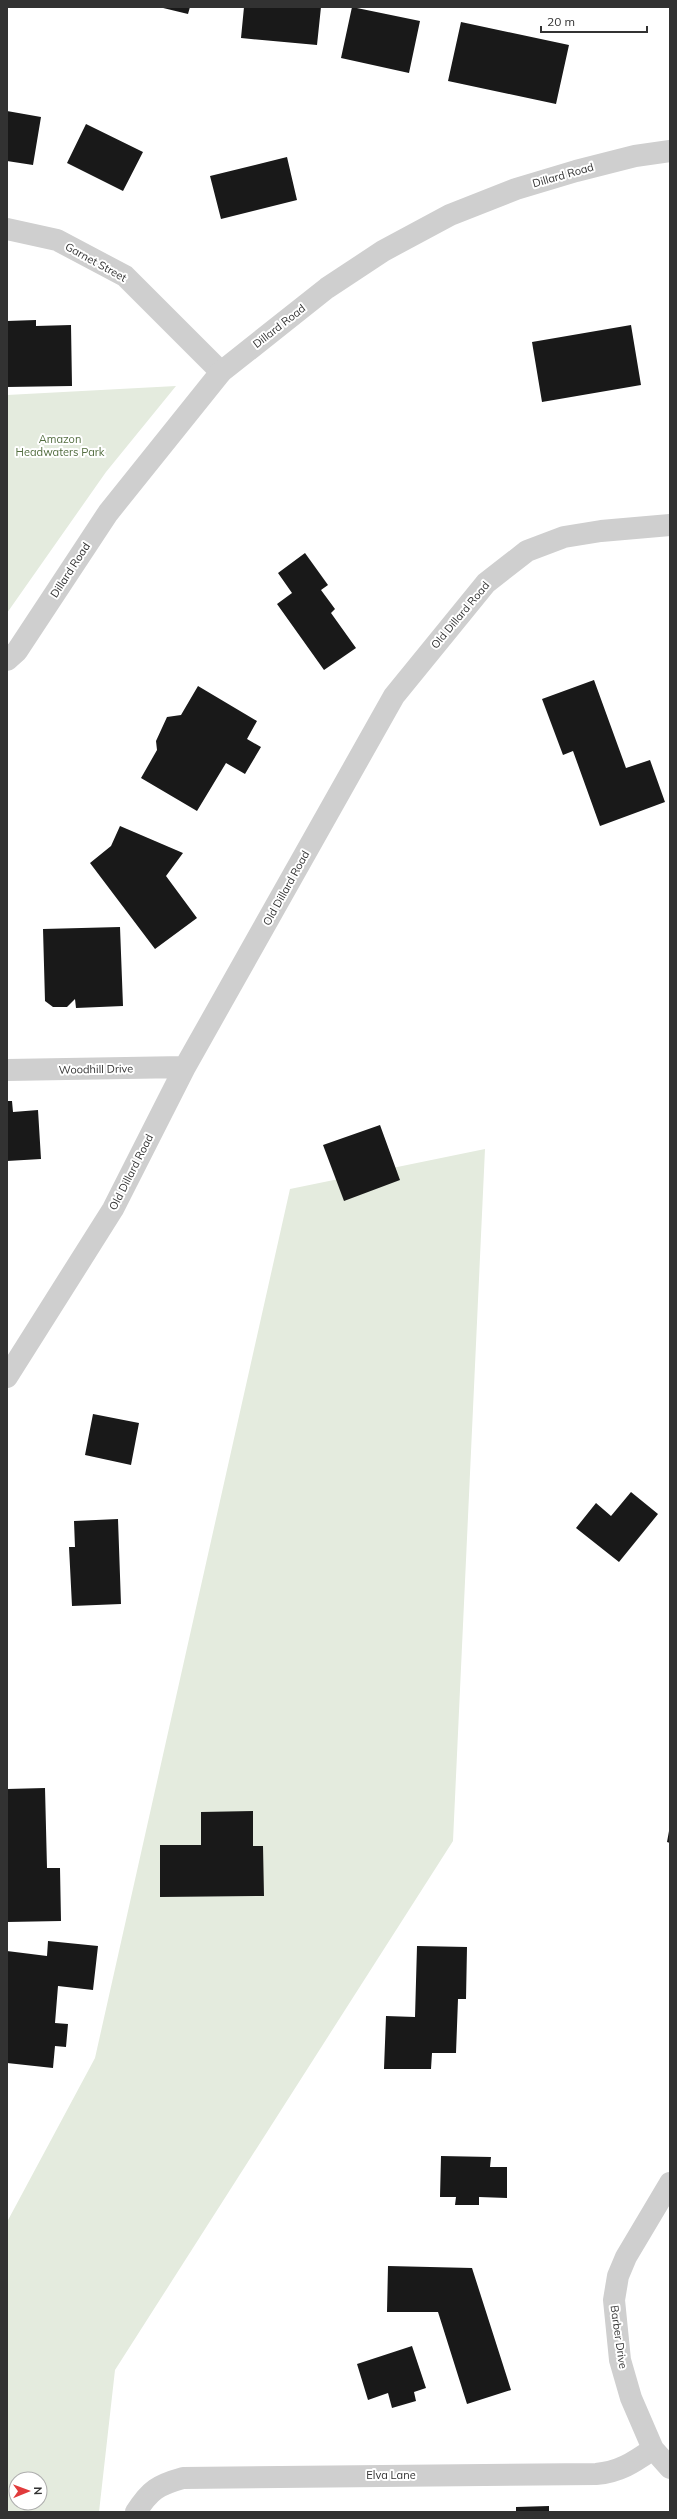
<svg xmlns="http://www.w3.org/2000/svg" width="677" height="2519" font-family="Mulish,sans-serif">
	<rect width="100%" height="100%" fill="#fff"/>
	<path fill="#e4ebde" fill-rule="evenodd" d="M176,386L106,472L7,613V395Z
		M485,1149L453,1841L115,2370L99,2512H7V2222L95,2058L290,1189ZM16,2479H40V2503H16Z"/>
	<path fill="#191919" d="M159,7H190L188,14Z
		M244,7H321L317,45L241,38Z
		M352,7L420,21L409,73L341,58Z
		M461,22L569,45L556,104L448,81Z
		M7,111L41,117L33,165L7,161Z
		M86,124L143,152L123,191L67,163Z
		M287,157L297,200L221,219L210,176Z
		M36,320V326L71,325L72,386L7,387V321Z
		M631,325L641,385L542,402L532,342Z
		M305,553L328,585L321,590L335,609L331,613L356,648L324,670L277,604L292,593L278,573Z
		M594,680L626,768L650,760L665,802L600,826L573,751L563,755L542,699Z
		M198,686L257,721L247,739L261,747L245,774L226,763L197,811L141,778L157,750L156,741L167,717L181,715Z
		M120,826L183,853L166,876L197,918L155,949L90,863L111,846Z
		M120,927L123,1006L76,1008L75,999L67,1007H53L45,1001L43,929Z
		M7,1101H12L13,1112L38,1110L41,1159L7,1161Z
		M380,1125L400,1180L344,1201L323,1145Z
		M93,1414L139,1423L131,1465L85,1455Z
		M631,1492L658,1514L619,1562L576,1528L596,1503L611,1516Z
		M118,1519L121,1604L72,1606L69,1547H75L74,1521Z
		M45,1788L47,1868H60L61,1921L7,1922V1789Z
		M253,1811V1846H263L264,1896L160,1897V1845H201V1812Z
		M669,1831H670V1843L667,1842Z
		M48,1941L98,1946L93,1990L58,1986L55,2023L68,2024L66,2047L55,2046L53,2068L7,2063V1951L47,1956Z
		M417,1946L467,1947L466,1999H458L456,2053H432L431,2069H384L386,2016L415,2017Z
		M441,2156L491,2157L490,2167H507V2198L479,2197V2205H455L456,2197H440Z
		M388,2266L472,2268L511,2390L467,2404L438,2312H387Z
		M412,2346L426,2388L414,2392L416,2401L392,2408L388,2393L368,2400L357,2364Z
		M549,2506V2512H516V2507Z"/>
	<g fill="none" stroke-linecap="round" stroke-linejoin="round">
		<path stroke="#cfcfcf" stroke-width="22" d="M7,229L57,240L125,276L221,372
			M7,1070L185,1067
			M7,1377L113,1209L185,1067L394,696L486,583L527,551L564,537L601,531L670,525
			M670,2183L626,2257L618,2276L614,2300L620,2360L631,2398L653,2449L670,2468
			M136,2512C150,2490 158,2485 183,2478L596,2474C620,2472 634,2462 653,2449"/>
		<path stroke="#cfcfcf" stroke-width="22" d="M7,660L17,651L108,513L221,372L327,288L383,251L450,215L516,189L576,171L635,156L670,151"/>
	</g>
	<g text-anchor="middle" stroke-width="4" stroke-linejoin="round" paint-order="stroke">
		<g font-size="11" fill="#323232" stroke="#fff">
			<text transform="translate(563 175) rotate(-16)" y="4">Dillard Road</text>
			<text transform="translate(96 262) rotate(29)" y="4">Garnet Street</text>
			<text transform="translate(279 326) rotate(-38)" y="4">Dillard Road</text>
			<text transform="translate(70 570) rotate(-57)" y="4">Dillard Road</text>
			<text transform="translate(460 615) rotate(-50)" y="4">Old Dillard Road</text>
			<text transform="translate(286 888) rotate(-61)" y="4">Old Dillard Road</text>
			<text transform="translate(96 1069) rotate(-1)" y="4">Woodhill Drive</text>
			<text transform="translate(131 1172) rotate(-63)" y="4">Old Dillard Road</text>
			<text transform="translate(619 2337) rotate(82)" y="4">Barber Drive</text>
			<text x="391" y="2479">Elva Lane</text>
		</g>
		<g font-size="11" fill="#526d3f" stroke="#fff">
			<text x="60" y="443">Amazon<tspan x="60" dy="13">Headwaters Park</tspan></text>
		</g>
	</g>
	<rect width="677" height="2519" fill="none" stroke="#323232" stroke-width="16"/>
	<g transform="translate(28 2491) rotate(89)"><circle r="19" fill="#ffffff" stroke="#adadad"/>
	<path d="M0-3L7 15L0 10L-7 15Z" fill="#e13b3c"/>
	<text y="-6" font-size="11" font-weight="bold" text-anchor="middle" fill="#323232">N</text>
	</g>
	<path d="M541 26v6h106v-6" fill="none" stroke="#323232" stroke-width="2"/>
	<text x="547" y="26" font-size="12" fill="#323232" stroke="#ffffff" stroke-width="3" paint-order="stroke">20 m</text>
</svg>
